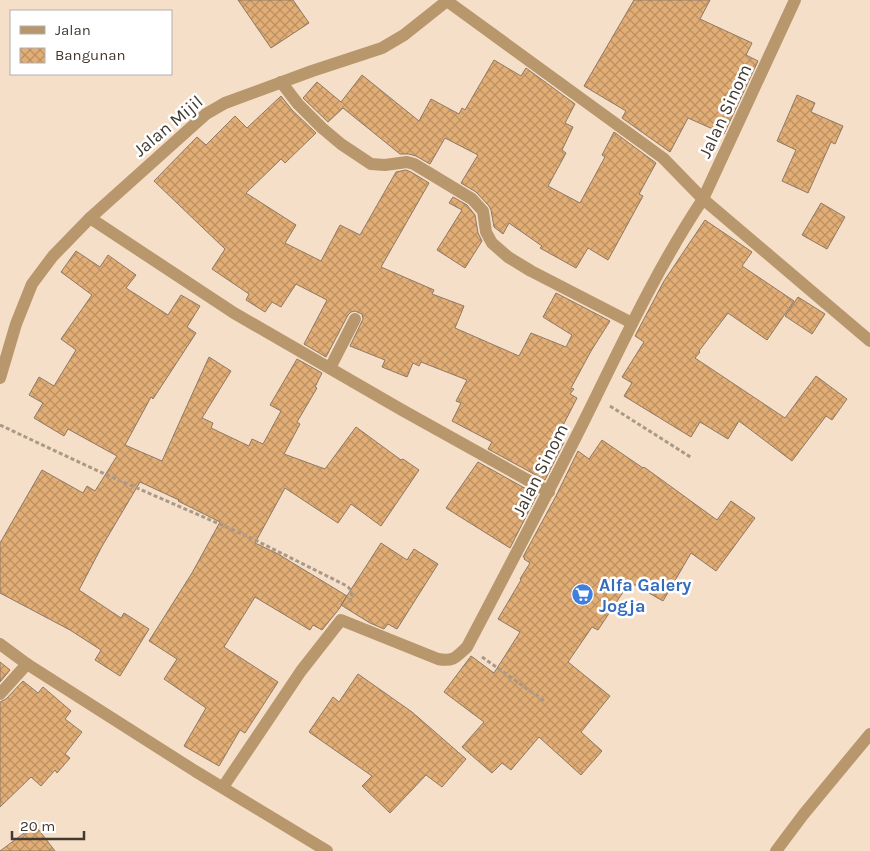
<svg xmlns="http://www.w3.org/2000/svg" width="870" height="851" font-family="Karla,sans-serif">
	<defs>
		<pattern id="building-cross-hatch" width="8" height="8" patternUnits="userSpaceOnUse" patternTransform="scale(1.25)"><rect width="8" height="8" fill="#e3ae76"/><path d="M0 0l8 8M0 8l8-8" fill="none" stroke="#ba8f61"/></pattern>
	</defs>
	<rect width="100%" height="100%" fill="#f5dfc8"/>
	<path fill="url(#building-cross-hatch)" stroke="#8e7965" d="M238,0H293L309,23L271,48Z
		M634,0H710L700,19L752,43L746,55L758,61L724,134L688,118L670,152L622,118L626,111L584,86Z
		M494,60L521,76L526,68L575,104L565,123L573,127L562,150L566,153L548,186L580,203L605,157L602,155L614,132L656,163L639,194L643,196L608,260L588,248L576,268L540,248L542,246L509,223L503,234L494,227L491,210L489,206L476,192L461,183L478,155L445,138L430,164L416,156L409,154H400L343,108L328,122L303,98L317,82L341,102L362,75L419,121L431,99L459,114L462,108L465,110Z
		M797,95L815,103L811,112L843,126L835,144L831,142L808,193L782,181L796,150L777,141Z
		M281,96L292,110L316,133L285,163L281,159L246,193L296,225L285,243L321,261L340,225L360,235L396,172L406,170L411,172L429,183L381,267L434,290L432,294L464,306L455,328L519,356L531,333L566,347L572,335L543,317L556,293L610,321L591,351L571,388L574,389L570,394L577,398L557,437L564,442L545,480L488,449L492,442L452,421L461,403L456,401L467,380L421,362L419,366L413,363L407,377L382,367L385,360L350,346L363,319L362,314L355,311L351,312L348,315L326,357L304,344L327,300L296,284L281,307L272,302L265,312L246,300L249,294L212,269L225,249L154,181L197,137L206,145L235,116L247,128Z
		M453,197L467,205L475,215L478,233L482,241L465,268L437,250L462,210L449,203Z
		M821,203L845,217L827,249L802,235Z
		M705,220L752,252L742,266L794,301L767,340L728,313L699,351L700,352L695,358L785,418L816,376L847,399L832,420L826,416L792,461L739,421L728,439L700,422L691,437L624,396L632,383L622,377L644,342L635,336L664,281Z
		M76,251L100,267L108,255L136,275L126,288L168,315L181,295L200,306L187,327L196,333L153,399L151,397L125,445L162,461L209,357L231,371L202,418L213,423L211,428L249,446L252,439L263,444L281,411L270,405L297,359L322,373L315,387L317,388L297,422L300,424L284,454L325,469L356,427L401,460L403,459L419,470L381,526L351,504L338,523L285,488L255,543L278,554L347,596L339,609L322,630L313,625L310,630L255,597L224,647L278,682L245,733L240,730L219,766L184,746L206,708L164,679L177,659L149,641L192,573L220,522L178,501L179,500L140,482L101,548L79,590L121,618L124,613L149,629L120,676L95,660L101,650L70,630L0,593V543L42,470L83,493L87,486L95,491L117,456L68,429L64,436L34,418L43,403L29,395L39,377L54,386L76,350L61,339L92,295L61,272Z
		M798,297L825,314L812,334L785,316Z
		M602,440L643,468L644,467L717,520L731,501L755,518L716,571L691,553L663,601L633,584L630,588L627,586L598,630L592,627L568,662L610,696L581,732L602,751L581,775L539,737L511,770L502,763L492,773L462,747L484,722L444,692L471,656L494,673L520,632L498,619L521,580L520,579L530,563L524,559L525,558L523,557L556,496L578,451L589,459Z
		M478,462L537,495L510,548L446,508Z
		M381,543L407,560L414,549L438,564L397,629L388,624L384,629L370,623L341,605Z
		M0,662L10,670L0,682Z
		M358,674L412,712L466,759L442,787L426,775L390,813L362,786L372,776L309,732L333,697L339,702Z
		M23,681L38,693L43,687L71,711L65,719L82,732L65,754L70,758L57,773L55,770L41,786L31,777L0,807V702L6,699Z
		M35,825L55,851H0Z"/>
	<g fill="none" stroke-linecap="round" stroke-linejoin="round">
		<path stroke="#a98" stroke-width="3" stroke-dasharray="4 2.5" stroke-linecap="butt" d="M610,406L692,458
			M0,425L98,471L247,536L347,586C353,591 352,597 349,604
			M482,657L546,702"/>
		<path stroke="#b8976c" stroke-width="12" d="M447,1L663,158L703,199L870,341
			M281,82L298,104L322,128L341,144L371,164L385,165L407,162L414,164L434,176L472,199L483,211L486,232L492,243L508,257L531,271L632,323
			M90,218L234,313L402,410L549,492
			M330,368L355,319
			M0,694L27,664
			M776,851L803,815L870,734"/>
		<path stroke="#b8976c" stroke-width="12" d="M0,378L16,324L32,284L53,256L90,218L206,114L225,103L312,71L382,48L404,35L448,0
			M0,644L27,664L195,771L327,851
			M223,787L301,671L341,620L438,659C454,662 456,657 467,647C507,571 547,495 585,419C622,344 657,268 703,199L795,0"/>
	</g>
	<defs>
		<symbol id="supermarket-disc" viewBox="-11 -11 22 22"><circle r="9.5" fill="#3f7fe0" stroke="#fff"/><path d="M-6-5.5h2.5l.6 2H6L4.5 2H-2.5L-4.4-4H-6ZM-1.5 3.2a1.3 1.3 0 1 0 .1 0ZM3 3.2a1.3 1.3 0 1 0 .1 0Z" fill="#fff"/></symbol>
	</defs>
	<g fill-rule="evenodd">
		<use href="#supermarket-disc" x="570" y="582" width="25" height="25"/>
	</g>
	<g text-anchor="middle" stroke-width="5" stroke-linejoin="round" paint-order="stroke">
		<g font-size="18" fill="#423930" stroke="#fff">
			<text transform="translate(725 111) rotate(-65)" y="6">Jalan Sinom</text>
			<text transform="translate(168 126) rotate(-40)" y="6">Jalan Mijil</text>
			<text transform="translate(540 470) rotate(-63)" y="6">Jalan Sinom</text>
		</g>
		<g font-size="18" font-weight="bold" fill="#366cbe" stroke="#fff" text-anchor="start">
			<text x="599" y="591">Alfa Galery<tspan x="599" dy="21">Jogja</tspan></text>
		</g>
	</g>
	<rect x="10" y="10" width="162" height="65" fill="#ffffff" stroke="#b3b0ac"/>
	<rect x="20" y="26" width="25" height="8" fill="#b8976c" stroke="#b3b0ac"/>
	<text x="55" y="35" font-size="15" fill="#423930">Jalan</text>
	<rect x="20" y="48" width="25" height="15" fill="url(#building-cross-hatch)" stroke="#b3b0ac"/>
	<text x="55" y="60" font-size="15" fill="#423930">Bangunan</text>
	<path d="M12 831v8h72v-8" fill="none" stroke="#423930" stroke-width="2.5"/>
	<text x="20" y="831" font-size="15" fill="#423930" stroke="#ffffff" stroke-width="4" paint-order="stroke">20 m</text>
</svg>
